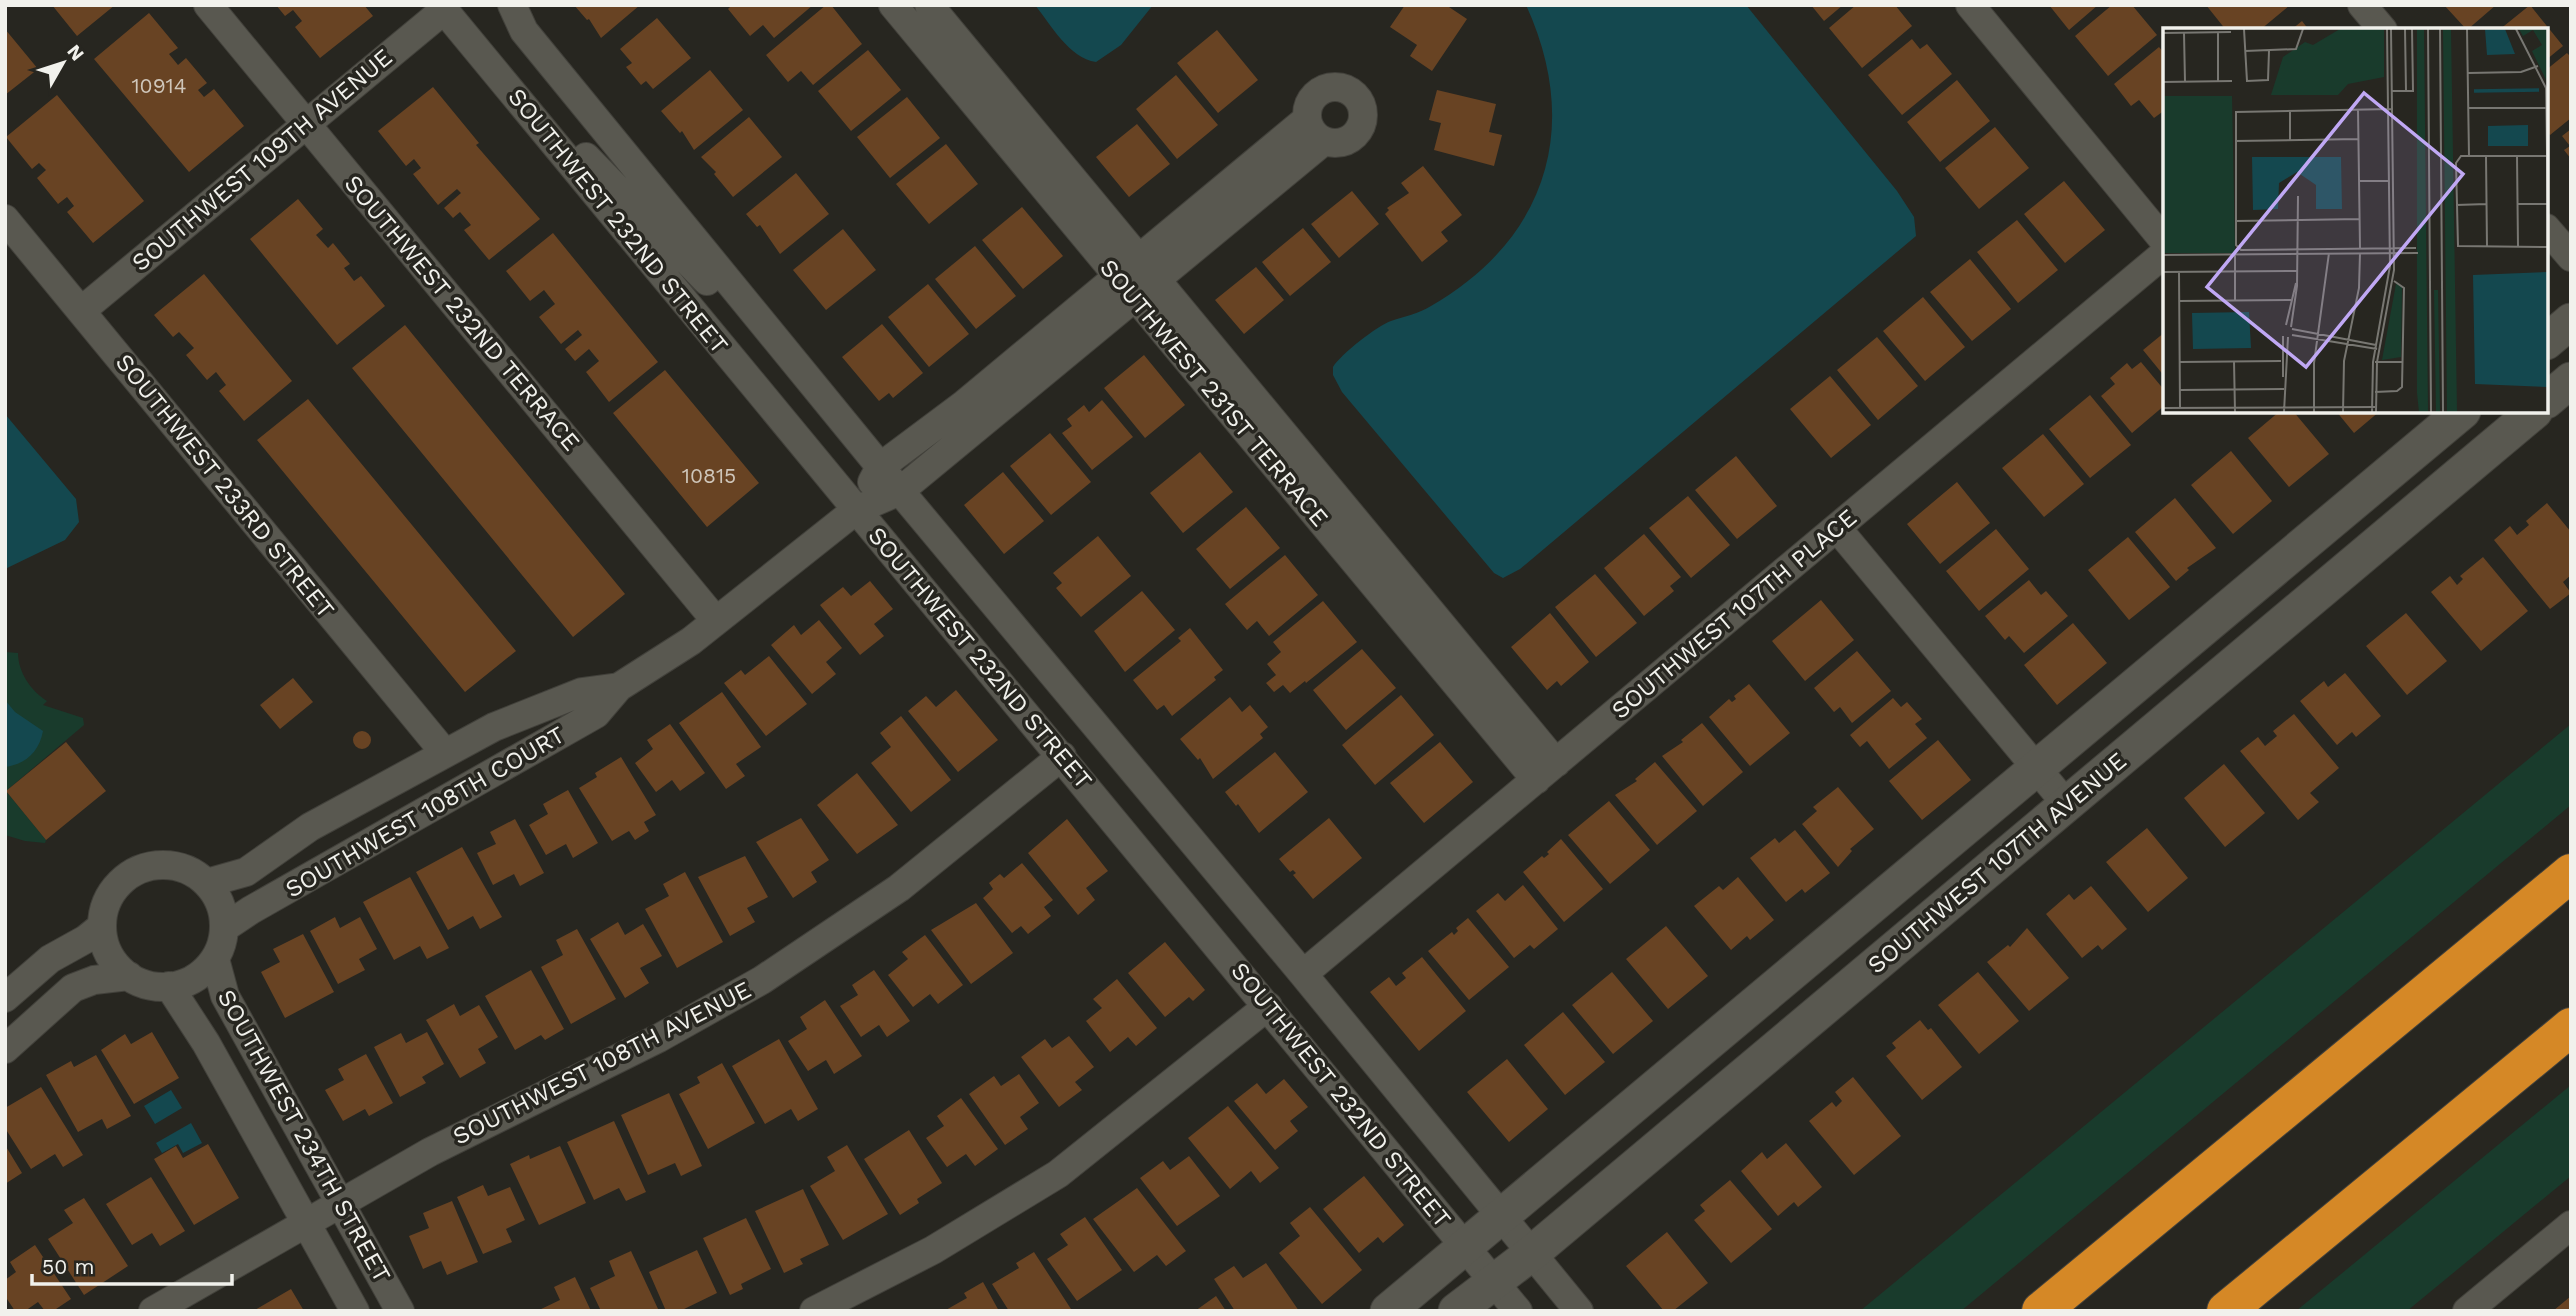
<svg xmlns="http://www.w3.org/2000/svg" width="2576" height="1316" font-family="'Work Sans',sans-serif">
	<rect width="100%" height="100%" fill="#272620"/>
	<path fill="#193b2c" d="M5,652L18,653C18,672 31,691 47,701L43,705L83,718L84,725L6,791L46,840L45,843L25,841L5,835Z
		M2571,724V805L1961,1311H1860Z
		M2571,1085V1176L2407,1311H2296Z"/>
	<path fill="#14484f" d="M1035,5H1153L1121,45L1096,62C1069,58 1051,25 1035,5Z
		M1526,5H1746L1897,191L1914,217L1916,236L1520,569L1503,578L1494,573L1342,392L1333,375V367C1340,355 1378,325 1391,321C1405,316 1418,314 1431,306C1547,239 1582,127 1526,5Z
		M5,414L76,499L79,522L65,540L5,569Z
		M5,700L15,712L43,731C39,752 26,764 5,767Z
		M171,1090L182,1108L155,1124L144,1106Z
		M191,1123L202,1143L183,1153L178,1144L162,1153L156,1143Z"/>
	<path fill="#684323" d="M52,5H115L77,36Z
		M276,5H364L373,16L320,58L295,27L302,21L293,10L285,16Z
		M574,5H640L601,38L589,19L587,20Z
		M732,5H813L774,38L763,25L750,36L728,9Z
		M826,5H831L862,44L813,85L801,71L788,82L766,55Z
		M1405,5H1446L1467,19L1432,71L1410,56L1417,45L1390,27Z
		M1811,5H1843L1824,21Z
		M1856,5H1895L1912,26L1862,68L1829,28Z
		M2049,5H2098L2069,30Z
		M2112,5H2132L2157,35L2108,76L2075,36Z
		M2206,5H2290L2260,30H2226Z
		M2444,5H2496L2467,30Z
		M2530,5L2563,46L2546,60V30H2499Z
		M149,13L178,48L169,54L178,65L186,58L207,83L198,90L204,97L214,89L244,126L189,172L94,59Z
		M657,18L691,58L653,89L646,81L641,85L626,67L632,63L620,49Z
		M2302,21L2309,30H2291Z
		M5,29L38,69L5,95Z
		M1217,30L1258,80L1218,113L1177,63Z
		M1912,39L1920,49L1927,44L1952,74L1902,115L1868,75Z
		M2159,47L2165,54V110L2154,118L2139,100L2131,106L2114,84Z
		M868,50L901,90L851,131L818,91Z
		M2567,53L2571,57V118L2550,135L2546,130V70Z
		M710,70L743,110L694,150L682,131L680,133L661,111Z
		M1176,75L1218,125L1177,159L1136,109Z
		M1957,80L1990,121L1940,162L1907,122Z
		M433,87L479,143L476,145L540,219L489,260L464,230L471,225L460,212L453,218L444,208L461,193L457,189L438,205L413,174L421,168L414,159L406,166L378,131Z
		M1437,90L1496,104L1489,132L1502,135L1494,166L1434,150L1441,123L1429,120Z
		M57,95L144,201L93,243L67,212L74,206L67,197L58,204L37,178L46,170L39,163L32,169L6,137Z
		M907,97L940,138L890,178L857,137Z
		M749,117L782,157L733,197L714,174L716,172L701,157Z
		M1137,124L1170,164L1129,197L1096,157Z
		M1995,127L2029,168L1979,209L1945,168Z
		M2571,129V159L2564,150L2570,146L2562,136Z
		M946,144L978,184L929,224L896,184Z
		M1423,166L1462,215L1441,232L1448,241L1422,262L1385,214L1389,210L1387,208L1409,193L1401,183Z
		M796,173L829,214L780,254L760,225L757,227L746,214Z
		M2064,181L2105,230L2065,263L2024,214Z
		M1352,191L1379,224L1339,258L1311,224Z
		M298,199L323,229L316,235L328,248L333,243L350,264L344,268L354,281L361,276L385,306L337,345L250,239Z
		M1022,207L1063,256L1023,289L982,240Z
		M2017,220L2058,270L2018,303L1977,252Z
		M1303,228L1331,262L1290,296L1262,262Z
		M843,229L876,270L826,310L793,270Z
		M553,233L658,362L609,402L586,372L599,361L589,349L575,361L565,349L582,335L578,330L561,344L539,317L555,304L544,290L530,301L506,271Z
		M975,246L1016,296L976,329L935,279Z
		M1970,259L2011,309L1972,341L1930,292Z
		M1256,267L1284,300L1244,334L1215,300Z
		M204,274L292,381L244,421L219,391L226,385L216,372L207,380L186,355L194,348L179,332L173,337L154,315Z
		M928,284L969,334L929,367L888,317Z
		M1923,297L1965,347L1925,381L1883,331Z
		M882,324L923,373L893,398L889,393L879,401L842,357Z
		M405,325L625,594L573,637L352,368Z
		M2165,332V377L2143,350Z
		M1877,337L1918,386L1878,420L1837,370Z
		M1144,355L1185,405L1145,438L1104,388Z
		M2141,362L2165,391V405L2132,433L2101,396L2115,384L2110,378L2127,363L2132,369Z
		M665,370L759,483L707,527L613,413Z
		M1830,376L1871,425L1831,458L1790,409Z
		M2090,395L2131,445L2090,478L2049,429Z
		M308,399L516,651L465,692L257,440Z
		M1102,400L1133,437L1092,470L1062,433L1072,426L1067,419L1084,405L1089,412Z
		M2280,411H2293L2329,454L2289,487L2248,438Z
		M2336,411H2380L2354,433Z
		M1050,433L1091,482L1051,515L1010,466Z
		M2043,434L2084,484L2044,517L2002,468Z
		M2231,451L2272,501L2233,534L2191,485Z
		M1200,452L1233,492L1183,533L1150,493Z
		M1736,456L1777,506L1737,539L1695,490Z
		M1003,472L1044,521L1004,554L964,505Z
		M1957,482L1990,523L1940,564L1907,524Z
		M1688,496L1730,545L1691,578L1649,528Z
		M2175,498L2216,548L2187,568L2189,570L2176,581L2135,532Z
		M2547,503L2571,532V575L2563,582L2571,593L2550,609L2494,540L2510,526L2517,535L2529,525L2526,521Z
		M1246,507L1280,548L1230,589L1196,549Z
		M1996,529L2029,569L1979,611L1946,571Z
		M1644,534L1681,577L1670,586L1674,591L1644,616L1604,568Z
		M1098,536L1131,576L1081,617L1056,588L1062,583L1053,573Z
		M2128,537L2170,587L2129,620L2088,570Z
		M1285,555L1318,595L1269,636L1257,621L1247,630L1225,604Z
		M2483,557L2528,611L2481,651L2431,592L2450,576L2457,585L2463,579L2460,576Z
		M1595,574L1637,623L1596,657L1555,607Z
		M2029,580L2041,595L2046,591L2068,616L2024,653L2009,636L2005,640L1985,616Z
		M870,581L893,609L874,624L884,636L860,655L820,605L843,587L851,596Z
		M1142,591L1175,630L1125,672L1094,631Z
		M1821,600L1854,640L1805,681L1772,641Z
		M1323,601L1357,642L1306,683L1305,681L1290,693L1283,685L1274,692L1266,683L1276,675L1267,664L1281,652L1273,642Z
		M1550,613L1589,662L1561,686L1557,681L1547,690L1511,647Z
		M2406,613L2447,661L2407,695L2366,646Z
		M819,620L842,648L826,662L836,674L812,694L771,645L794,625L801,635Z
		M2073,623L2107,663L2057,705L2024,665Z
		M1190,628L1223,670L1214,677L1216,680L1172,716L1164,705L1157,710L1133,680L1181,641L1178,638Z
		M1362,649L1396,688L1346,730L1313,690Z
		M1857,651L1891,691L1852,723L1840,707L1834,712L1814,688Z
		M769,656L807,704L766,736L724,683L741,670L745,675Z
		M2345,673L2381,716L2356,737L2352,732L2337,745L2300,701L2324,681L2328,687Z
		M293,678L313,702L280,729L260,705Z
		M1749,684L1790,733L1750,766L1709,717L1729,699L1732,702L1736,699L1734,696Z
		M956,690L998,740L958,772L908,711L926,696L936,707Z
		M722,692L761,747L736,764L745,776L726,789L679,723Z
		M1401,695L1434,735L1375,785L1342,745Z
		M1230,697L1242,712L1250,705L1268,727L1260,734L1263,738L1213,779L1200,758L1198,760L1180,739Z
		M1893,698L1901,707L1907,702L1922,719L1915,724L1927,738L1889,769L1867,741L1860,747L1850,735Z
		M2294,714L2339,768L2310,793L2319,802L2298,820L2240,751L2258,737L2265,746L2277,736L2273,731Z
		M901,716L951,780L911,812L871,763L891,747L880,733Z
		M1702,723L1743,772L1703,806L1662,756L1683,742L1681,740Z
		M670,724L705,773L680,791L672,780L656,792L635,763L653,749L647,740Z
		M353 740a9 9 0 1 1 18 0a9 9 0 1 1-18 0Z
		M1938,740L1971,780L1922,820L1889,781Z
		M66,742L106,791L46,840L6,791Z
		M1440,742L1473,782L1424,823L1390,783Z
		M1275,752L1308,792L1259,833L1238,804L1236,806L1225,792Z
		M621,757L656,815L644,822L649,831L635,840L629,831L612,841L579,788L597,777L595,773Z
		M1655,762L1697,811L1657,845L1615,795L1637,781L1635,779Z
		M2224,764L2265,813L2225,847L2184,798Z
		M857,773L898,825L857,854L817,805Z
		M1838,787L1874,829L1850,849L1852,851L1838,867L1802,824L1817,811L1813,807Z
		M568,790L598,843L573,858L566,844L546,855L529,825L548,814L543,804Z
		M1609,801L1650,850L1610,884L1568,835Z
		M801,818L829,860L811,872L817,882L793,898L756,842Z
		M1329,818L1362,858L1313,899L1293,875L1296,873L1293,870L1290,872L1279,859Z
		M515,819L544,873L520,886L514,874L493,885L477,853L496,844L490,832Z
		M1067,819L1108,871L1086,888L1095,900L1078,915L1028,853Z
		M2147,828L2188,878L2148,912L2106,862Z
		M1795,830L1830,873L1805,893L1802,889L1786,902L1750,858L1775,838L1779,843Z
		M1561,839L1603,889L1564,922L1523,872L1542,856L1544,858L1549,854L1547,852Z
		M462,847L502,917L480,929L473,916L448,930L416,872Z
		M745,856L768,897L747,908L755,922L730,936L698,877Z
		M1022,863L1053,900L1044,907L1051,916L1028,934L1021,926L1012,933L983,898L993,889L989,883L1000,874L1004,878Z
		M685,872L723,942L677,968L645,909L669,896L663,884Z
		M410,877L449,948L427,959L420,946L394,960L363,902Z
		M1738,877L1774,920L1750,940L1747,936L1731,950L1694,906L1719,886L1723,890Z
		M1523,885L1558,929L1534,949L1530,945L1514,958L1476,911L1498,893L1505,901Z
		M2091,886L2127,929L2102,950L2098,945L2082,958L2046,914L2069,894L2074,900Z
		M976,903L1013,953L971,984L931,930Z
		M335,917L340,928L360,917L377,949L359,959L365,970L338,984L310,931Z
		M1468,918L1509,967L1469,1000L1428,951L1452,932L1454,935L1458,931L1456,928Z
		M618,922L625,935L643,924L662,956L640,968L649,983L625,998L590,939Z
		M1666,926L1708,976L1668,1009L1626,959Z
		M2027,928L2069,978L2029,1011L1987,962L2008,945L2010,947Z
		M577,929L616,999L571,1024L541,967L563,955L556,940Z
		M303,934L334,992L285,1018L261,972L280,962L273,949Z
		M925,935L963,985L938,1004L930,994L913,1007L888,975L908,959L902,952Z
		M1165,942L1205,990L1193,1001L1189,997L1165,1017L1128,973Z
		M1422,957L1466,1011L1419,1051L1370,992L1389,977L1396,986L1406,978L1402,973Z
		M531,970L564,1029L545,1040L541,1035L515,1050L485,996Z
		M874,970L910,1021L887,1037L879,1025L861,1037L840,1006L858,995L852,985Z
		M1612,972L1653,1021L1613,1054L1572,1005Z
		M1978,972L2019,1021L1979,1054L1938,1005Z
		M1117,979L1157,1028L1136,1046L1128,1037L1110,1052L1086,1021L1102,1008L1093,999Z
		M825,1000L862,1056L834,1074L826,1060L808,1071L788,1041L807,1029L800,1017Z
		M454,1004L460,1016L479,1005L498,1037L478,1049L486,1063L460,1078L426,1020Z
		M1563,1012L1605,1062L1565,1095L1524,1045Z
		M1920,1020L1928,1030L1931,1028L1962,1067L1922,1100L1886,1056L1896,1048L1892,1043Z
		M152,1032L179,1078L134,1104L101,1050L125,1034L131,1044Z
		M427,1032L444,1064L422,1077L426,1083L400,1097L374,1047L401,1033L406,1043Z
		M1069,1036L1094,1067L1075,1082L1082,1090L1059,1107L1021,1057L1045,1039L1052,1048Z
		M779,1039L818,1109L798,1121L791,1109L765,1124L732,1066Z
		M366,1054L393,1103L369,1116L365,1109L343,1121L325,1090L344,1080L338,1069Z
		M96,1055L131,1116L107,1129L102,1119L78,1132L46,1075L71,1061L74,1067Z
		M1507,1059L1548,1109L1509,1142L1467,1092Z
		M722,1063L755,1123L708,1149L679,1094L700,1083L697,1077Z
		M1019,1074L1039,1103L1020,1117L1028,1129L1005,1145L969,1094L994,1076L1001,1086Z
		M1853,1077L1901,1136L1854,1175L1809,1121L1832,1102L1836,1107L1842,1101L1835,1092Z
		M1284,1079L1308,1107L1290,1121L1298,1131L1275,1150L1234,1101L1257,1083L1266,1094Z
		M41,1087L83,1155L63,1167L55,1154L31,1169L5,1128V1108Z
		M669,1093L702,1166L681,1176L675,1163L648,1175L621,1115Z
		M961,1098L998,1149L975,1166L966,1154L947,1167L926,1138L944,1126L937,1116Z
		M1228,1106L1279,1168L1260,1183L1251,1171L1230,1189L1188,1138Z
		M614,1121L646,1192L626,1201L619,1188L594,1200L567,1142Z
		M909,1130L942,1183L917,1199L919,1203L900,1215L864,1159Z
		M1786,1143L1822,1187L1798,1207L1794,1202L1778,1216L1741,1171L1762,1152L1767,1159Z
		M208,1144L239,1198L194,1225L154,1159L176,1146L183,1158Z
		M5,1145L22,1173L5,1184Z
		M847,1145L888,1214L843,1240L810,1186L835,1171L827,1157Z
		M560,1146L586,1203L539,1225L510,1164L529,1155L530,1159Z
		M1189,1156L1220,1196L1177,1226L1140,1178L1163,1161L1170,1170Z
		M1364,1176L1404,1225L1383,1243L1378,1237L1359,1253L1323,1209Z
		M151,1177L185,1231L160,1246L152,1233L132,1245L106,1204Z
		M1730,1180L1772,1229L1731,1263L1694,1220L1705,1211L1700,1205Z
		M483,1185L488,1196L510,1187L525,1220L506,1229L512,1242L483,1254L457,1197Z
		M1137,1188L1186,1251L1166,1266L1157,1255L1134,1272L1093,1219Z
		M803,1189L829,1245L800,1259L803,1264L784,1273L755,1211Z
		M84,1198L128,1266L84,1295L48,1239L73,1223L64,1210Z
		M452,1201L478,1262L447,1275L441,1261L423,1269L409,1236L429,1228L423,1213Z
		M1310,1207L1362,1270L1322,1304L1279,1253L1300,1236L1290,1223Z
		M1085,1217L1122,1270L1077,1301L1047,1259L1068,1245L1060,1234Z
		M746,1218L771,1269L741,1284L743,1289L730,1295L703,1238Z
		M1667,1232L1708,1283L1673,1311H1664L1626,1266Z
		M35,1245L71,1299L53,1311H45L38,1302L25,1311H15L5,1296V1280L16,1272L10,1262Z
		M697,1250L717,1293L680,1311H666L649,1272Z
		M631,1251L659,1311H601L590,1288L615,1276L609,1261Z
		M1034,1252L1071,1309L1068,1311H1009L992,1284L1019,1268L1016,1263Z
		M1266,1263L1299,1311H1235L1214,1279L1234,1266L1243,1278Z
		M575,1277L591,1311H537L560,1300L554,1287Z
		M983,1282L999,1311H944L967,1298L964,1293Z
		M291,1289L304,1311H253Z
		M1216,1296L1226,1311H1195Z
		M2571,1296V1311H2553Z"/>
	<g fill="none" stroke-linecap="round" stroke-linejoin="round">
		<defs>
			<path id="minor" d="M208,5L716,621
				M440,5L1518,1311
				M512,5L524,31L900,491L1303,974L1579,1311
				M893,5L1536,780
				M929,5L1556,763
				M1970,5L2165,242
				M2362,5L2383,30
				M1307 115a28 28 0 1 1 56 0a28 28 0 1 1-56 0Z
				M586,157L707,281
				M5,219L444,752
				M2546,228L2571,257
				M81,311L444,10
				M872,482L880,467L963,405L1307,119
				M1837,528L2067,805
				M102 926a61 61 0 1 1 122 0a61 61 0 1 1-122 0Z
				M207,883L246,872L310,827L494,727L582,692L619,687
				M224,928L251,910L596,714L619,687L691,641L856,510L900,491L1324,141
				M215,959L225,996L400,1311
				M1303,974L2165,253
				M169,986L206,1043L355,1311
				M5,998L50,959L86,939L102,926
				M5,1049L73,988L94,980L129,976
				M153,1311L430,1152L659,1038L762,980L899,888L1062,756
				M814,1311L933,1250L1058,1174L1268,1006
				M2467,1311L2571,1225"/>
			<path id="tertiary" d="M2546,342L2571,321
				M2546,401L2571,380
				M1388,1311L2463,411
				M1456,1311L1532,1253L2535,411"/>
			<path id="motorway" d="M2041,1311L2571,873
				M2226,1311L2571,1027"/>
		</defs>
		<use href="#minor" stroke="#42413b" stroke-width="30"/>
		<use href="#tertiary" stroke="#42413b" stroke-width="37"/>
		<use href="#motorway" stroke="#42413b" stroke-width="40"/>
		<use href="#minor" stroke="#595850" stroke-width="28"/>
		<use href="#tertiary" stroke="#595850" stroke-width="35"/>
		<use href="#motorway" stroke="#d58826" stroke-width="38"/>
	</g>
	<g text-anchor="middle" stroke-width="7" stroke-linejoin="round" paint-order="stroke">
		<g font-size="21" fill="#cfc6ba">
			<text x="159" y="93">10914</text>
			<text x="709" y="483">10815</text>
		</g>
		<g font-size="24" fill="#f1f1ec" stroke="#272620">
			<text transform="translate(262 160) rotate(-40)" y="8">SOUTHWEST 109TH AVENUE</text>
			<text transform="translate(618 221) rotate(51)" y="8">SOUTHWEST 232ND STREET</text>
			<text transform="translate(462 313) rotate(50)" y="8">SOUTHWEST 232ND TERRACE</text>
			<text transform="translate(1214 393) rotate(50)" y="8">SOUTHWEST 231ST TERRACE</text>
			<text transform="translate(225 486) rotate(51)" y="8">SOUTHWEST 233RD STREET</text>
			<text transform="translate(1734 614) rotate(-40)" y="8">SOUTHWEST 107TH PLACE</text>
			<text transform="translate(980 658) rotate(50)" y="8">SOUTHWEST 232ND STREET</text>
			<text transform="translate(425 812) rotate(-30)" y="8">SOUTHWEST 108TH COURT</text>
			<text transform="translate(1997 863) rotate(-40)" y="8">SOUTHWEST 107TH AVENUE</text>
			<text transform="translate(602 1063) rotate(-27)" y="8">SOUTHWEST 108TH AVENUE</text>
			<text transform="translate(1341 1095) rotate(51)" y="8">SOUTHWEST 232ND STREET</text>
			<text transform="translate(304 1136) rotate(61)" y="8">SOUTHWEST 234TH STREET</text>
		</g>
	</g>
	<g transform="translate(2163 28)">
		<rect width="385" height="385" fill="#272620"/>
		<path d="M177,1H221V49L185,56L175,67H108L120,29L142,14L150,17ZM254,1H261L265,384H256L254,365ZM280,1H288L294,384H284ZM356,1H385V56L369,23L379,17L370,2L360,8ZM0,68H69L72,225H0ZM233,256L239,258L238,329L219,332ZM271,262H275L277,384H273Z" fill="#193b2c"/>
		<path d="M322,1H342L352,26L324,27ZM325,98L365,97V118H325ZM89,129H178L179,181H153V157L134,144L116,155L115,181L90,182ZM385,244V359L312,356L310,247ZM86,284L88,320L30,321L29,285Z" fill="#14484f"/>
		<path fill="none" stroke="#14484f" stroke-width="3.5" d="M311,63L376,62"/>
		<path fill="none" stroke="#787772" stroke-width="2" d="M81,1L84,53L105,52L106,23M242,1L243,63M265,1L268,384M277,1L280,384M304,1L306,128M353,1L383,60L385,191M0,5L68,4M21,5L22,54M55,5V53M82,23L133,21L140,1M305,45L358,44L375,38M0,54L69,53M229,63H250L249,1M305,80H385M229,81L73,84V217L78,222L253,220M127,82V112M195,82L197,220M72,113L195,111M323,128L324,219M354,128L355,219M384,128H298L293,135L295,218L385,219M196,153H226M354,176H385M293,177L324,176M73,193L196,191M72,226V272M0,227L255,225M0,244L134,243M16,244L17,380M16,273L128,272M123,297L133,255M128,299L134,258L135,168M129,301L213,317M129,307L214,321M71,333L72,384M17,334L118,333M212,334H239M120,349V308M17,362L121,361M212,364L234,363L239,359L241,260L231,253M0,380L212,379M121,384L125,309M151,384V335L166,225M180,384L181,333L196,260L197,225M209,384L210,334L227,238L224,1M213,384L214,334L231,242L228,1"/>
		<path fill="#c0a8f4" fill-opacity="0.15" stroke="#c0a8f4" stroke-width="3.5" d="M201,65L300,146L143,339L44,259Z"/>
		<rect width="385" height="385" fill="none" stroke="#f1f1ec" stroke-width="3.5"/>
	</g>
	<rect width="2576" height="1316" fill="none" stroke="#f1f1ec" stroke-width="14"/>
	<g transform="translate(63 63) rotate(51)" stroke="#272620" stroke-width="5" paint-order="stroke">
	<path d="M0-5L12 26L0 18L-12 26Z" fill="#f1f1ec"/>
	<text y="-10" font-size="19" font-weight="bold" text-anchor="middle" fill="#f1f1ec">N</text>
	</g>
	<path d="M32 1274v10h200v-10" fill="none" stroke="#f1f1ec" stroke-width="3.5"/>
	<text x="42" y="1274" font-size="21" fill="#f1f1ec" stroke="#272620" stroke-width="5" paint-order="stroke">50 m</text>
</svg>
